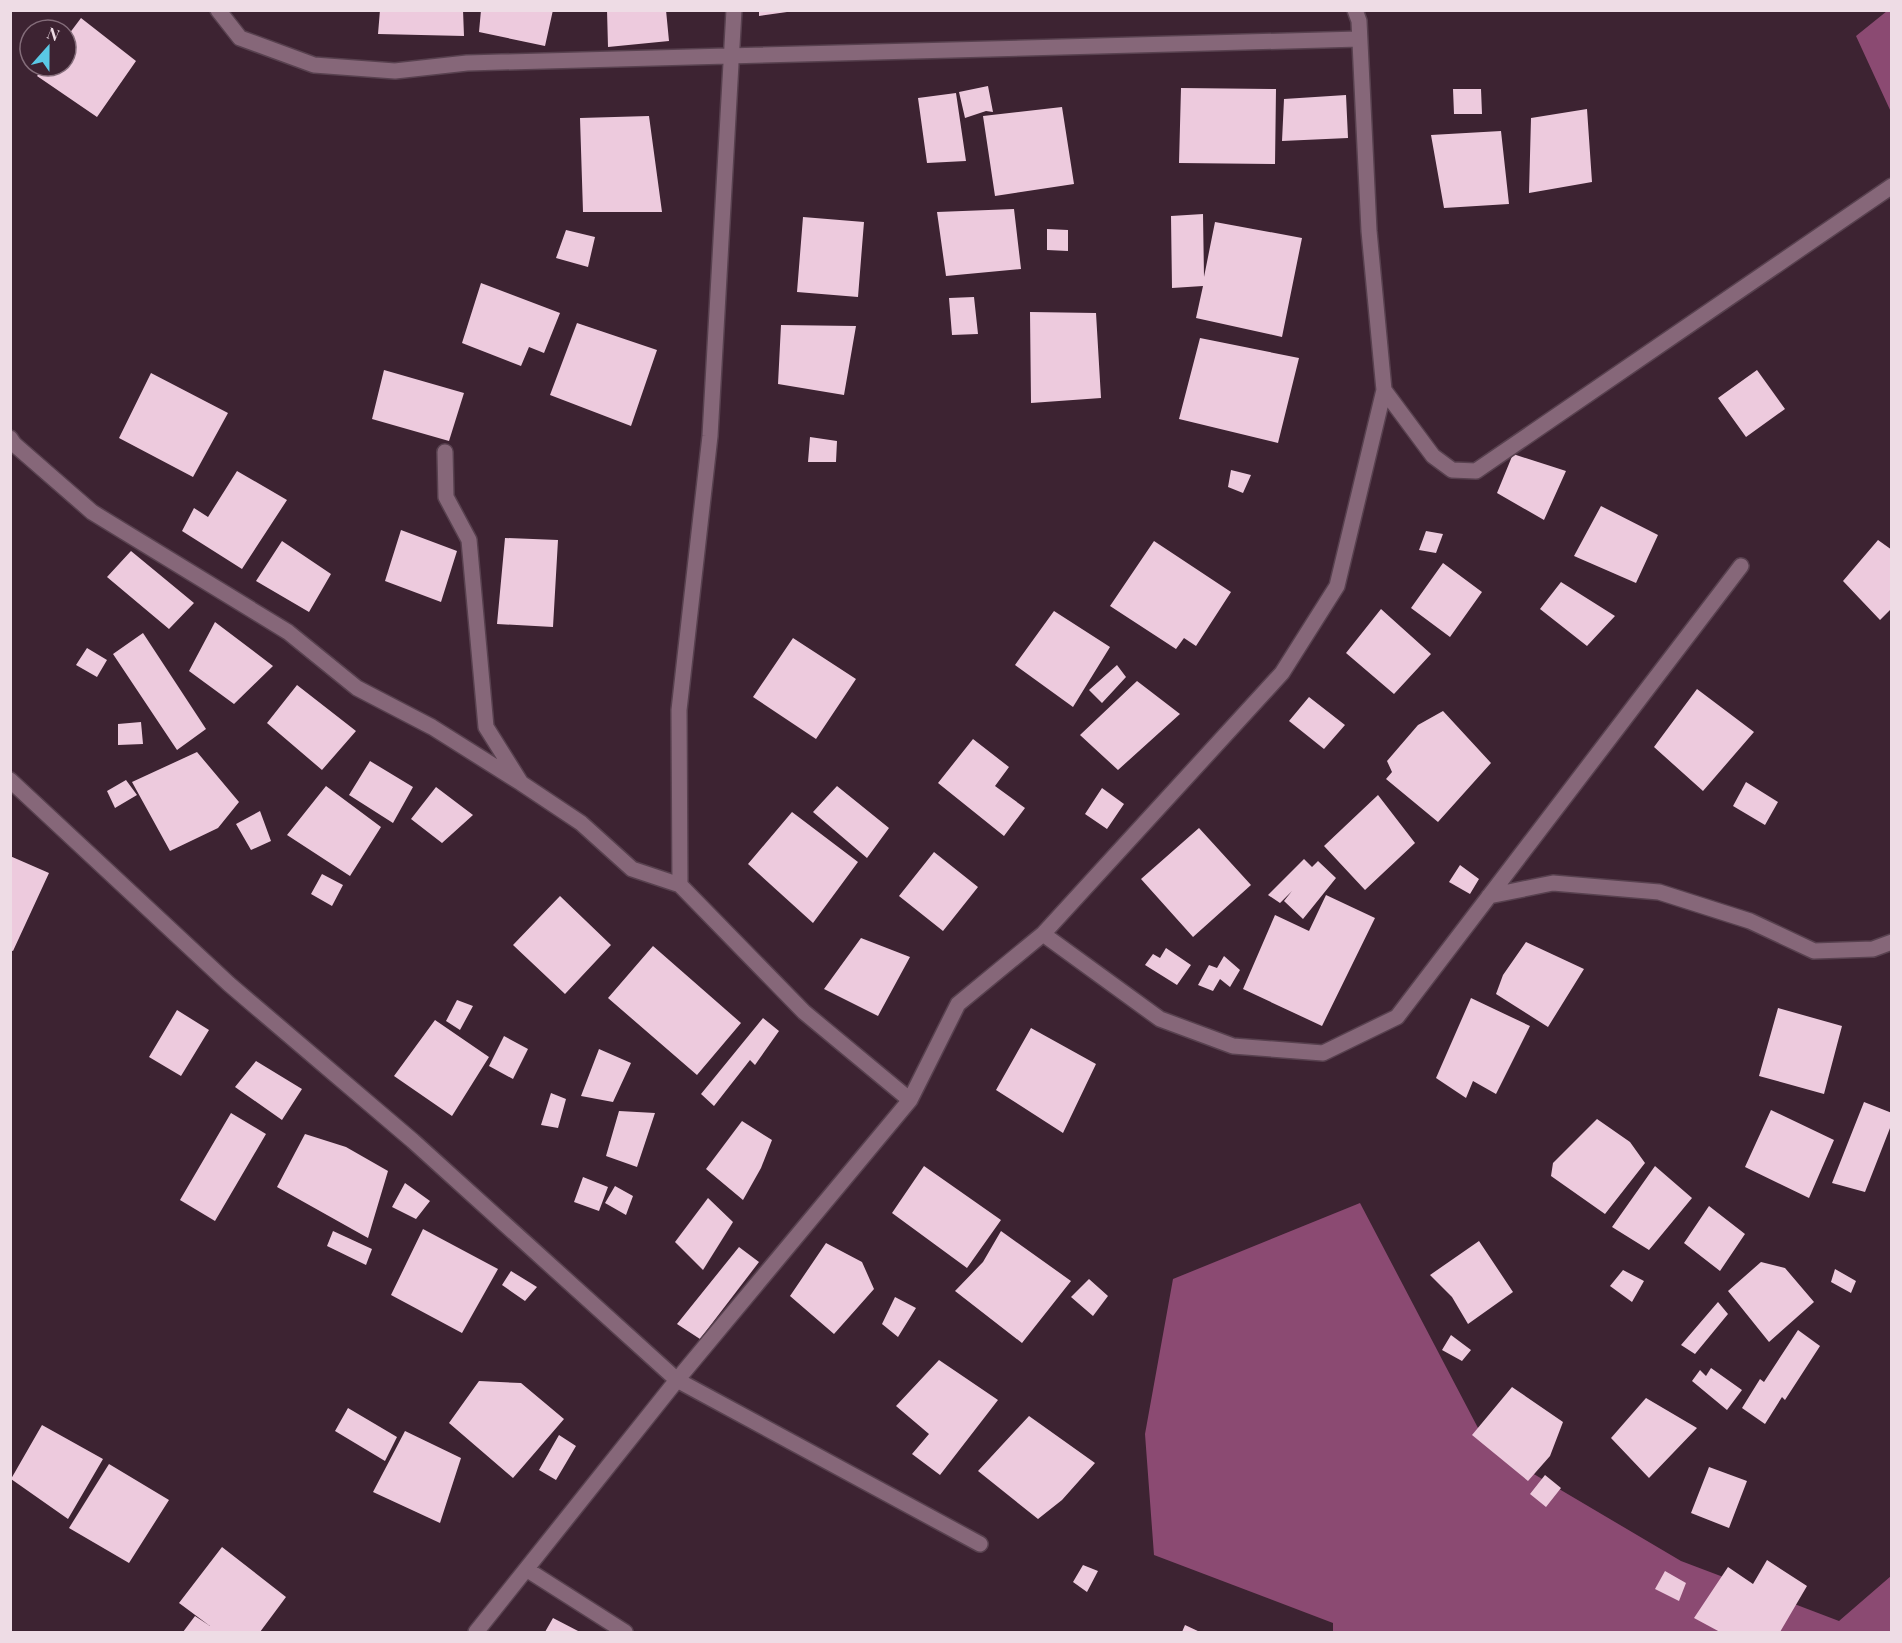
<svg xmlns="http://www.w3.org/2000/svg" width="1902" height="1643" font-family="'Playfair Display',serif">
  <rect width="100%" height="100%" fill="#3d2332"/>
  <path fill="#8b4a72" d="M1887,11H1892L1891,112L1856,36Z
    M1360,1203L1488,1447L1681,1561L1839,1621L1891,1576V1632H1333V1623L1154,1555L1145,1434L1173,1279Z"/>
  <path fill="#edcadd" d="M380,10H463L464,36L378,34Z
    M481,10H553L545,46L479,32Z
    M607,10H666L669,41L608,47Z
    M759,10H787V12L759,16Z
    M81,18L136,61L97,117L37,76L45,66H66V38Z
    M988,86L993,112L986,111L965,118L959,92Z
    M1181,88L1276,89L1275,164L1179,163Z
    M1453,89H1481L1482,114H1454Z
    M956,93L966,161L927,163L918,98Z
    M1346,95L1348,138L1282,141L1284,99Z
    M1062,107L1074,184L995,196L983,116Z
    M1587,109L1592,182L1529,193L1531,118Z
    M649,116L662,212H583L580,118Z
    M1501,131L1509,204L1444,208L1431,135Z
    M1014,209L1021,269L946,276L937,212Z
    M1203,214L1204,277L1215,222L1302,238L1282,337L1196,318L1203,286L1172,288L1171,216Z
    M803,217L864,222L858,297L797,292Z
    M1047,229L1068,230V251L1047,250Z
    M566,230L595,237L588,267L556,258Z
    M481,283L560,313L544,353L529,347L521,366L462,343Z
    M974,297L978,334L952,335L949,298Z
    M1030,312L1096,313L1101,398L1031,403Z
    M577,323L657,350L631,426L550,395Z
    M781,325L856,326L844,395L778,384Z
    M1200,338L1299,358L1278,443L1179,419Z
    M384,370L464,393L449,441L372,419Z
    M1757,370L1785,409L1746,437L1718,398Z
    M151,373L228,413L193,477L119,438Z
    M810,437L837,441L836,462H808Z
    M1513,454L1566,471L1544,520L1497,493Z
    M1231,470L1251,475L1243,493L1228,487Z
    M237,471L287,500L242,569L182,531L194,508L208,517Z
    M1601,506L1658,535L1636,583L1574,556Z
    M401,530L457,551L441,602L385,581Z
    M1426,531L1443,534L1436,553L1419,550Z
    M505,538L558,540L553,627L497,624Z
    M1878,540L1892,550V608L1880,620L1843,581Z
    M282,541L331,574L309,612L256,581Z
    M1154,541L1231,592L1196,646L1184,638L1176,649L1110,606Z
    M131,551L194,603L169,629L107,577Z
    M1443,563L1482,592L1450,637L1411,608Z
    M1561,582L1615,616L1587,646L1540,609Z
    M1381,609L1431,654L1394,694L1346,653Z
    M1054,611L1110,647L1073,707L1015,665Z
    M215,622L273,666L234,704L189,671Z
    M143,633L206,729L177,750L113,654Z
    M793,638L856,679L816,739L753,697Z
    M87,648L107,660L97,677L76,665Z
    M1117,665L1126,677L1102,703L1089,690Z
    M1137,681L1180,714L1118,770L1080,735Z
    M297,685L356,731L322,770L267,723Z
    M1697,689L1754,732L1703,791L1654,747Z
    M1309,697L1345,725L1324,749L1289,721Z
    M1443,711L1491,763L1438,822L1386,779L1392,772L1387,761L1418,725Z
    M141,722L143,744L118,745V724Z
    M973,739L1009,767L995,786L1025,808L1004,836L938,783Z
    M197,752L239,802L218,828L170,851L132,782Z
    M370,761L413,787L393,823L349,795Z
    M126,780L137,795L115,808L107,791Z
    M1746,782L1778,802L1765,825L1733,806Z
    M326,786L381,827L350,876L287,835Z
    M837,786L889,828L867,858L813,812Z
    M436,787L473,815L442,843L411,819Z
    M1102,788L1124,804L1107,829L1085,814Z
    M1378,795L1415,843L1365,890L1324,846Z
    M260,811L271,841L251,850L236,824Z
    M792,812L858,862L813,923L748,864Z
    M1199,828L1251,885L1193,937L1141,879Z
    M934,852L978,887L943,931L899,896Z
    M10,856L49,873L13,951L10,950Z
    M1304,859L1312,867L1318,861L1336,878L1303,919L1284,901L1292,891L1280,903L1268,895Z
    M1460,865L1479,879L1470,894L1449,882Z
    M322,874L343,885L332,906L311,894Z
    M1326,895L1375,918L1322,1026L1243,989L1275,915L1309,931Z
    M560,896L611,945L565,994L513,945Z
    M861,938L910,957L878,1016L824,989Z
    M1526,942L1584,969L1548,1027L1496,994L1503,975Z
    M653,946L741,1023L697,1075L608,998Z
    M1166,948L1191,965L1177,985L1145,965L1153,954L1160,958Z
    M1224,956L1240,970L1230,987L1220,979L1213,991L1198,985L1209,965L1217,968Z
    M1471,998L1530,1026L1496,1094L1473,1081L1466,1098L1436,1078Z
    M457,1000L473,1006L460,1030L446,1021Z
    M1778,1008L1842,1026L1824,1094L1759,1076Z
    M177,1010L209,1030L181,1076L149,1057Z
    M763,1018L779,1031L755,1065L750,1060L714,1106L701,1094Z
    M435,1020L489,1057L452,1116L394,1076Z
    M1031,1028L1096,1064L1063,1133L996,1090Z
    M504,1036L528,1049L513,1079L489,1066Z
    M599,1049L631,1063L613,1102L581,1096Z
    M256,1061L302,1089L282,1120L235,1087Z
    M551,1093L566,1099L558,1128L541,1125Z
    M1864,1102L1892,1113V1123L1865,1192L1832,1183Z
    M1771,1110L1834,1140L1809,1198L1745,1167Z
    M619,1111L655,1113L637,1167L606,1156Z
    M231,1113L266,1134L215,1221L180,1200Z
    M1597,1119L1630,1142L1645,1163L1605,1214L1551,1176L1553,1163Z
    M742,1121L772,1140L761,1168L743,1200L706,1169Z
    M305,1134L346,1147L388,1171L368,1238L277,1187Z
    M924,1166L1001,1220L967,1268L892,1213Z
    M1655,1166L1692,1198L1649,1250L1612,1227Z
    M583,1177L608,1187L599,1211L574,1202Z
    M405,1183L430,1201L416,1219L392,1207Z
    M615,1186L633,1196L626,1215L605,1203Z
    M708,1198L733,1222L703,1270L675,1242Z
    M1709,1206L1745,1234L1720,1271L1684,1243Z
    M423,1229L498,1269L462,1333L391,1295Z
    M333,1231L372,1249L366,1265L327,1246Z
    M1001,1231L1071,1281L1022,1343L955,1291L983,1262Z
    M1479,1241L1513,1292L1468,1324L1452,1297L1430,1275Z
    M826,1243L862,1262L874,1289L834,1334L790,1296Z
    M739,1247L759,1262L700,1339L677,1324Z
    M1761,1262L1785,1268L1814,1302L1769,1342L1728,1291Z
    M1835,1269L1856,1281L1851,1293L1831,1282Z
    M1623,1270L1644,1281L1632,1302L1610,1286Z
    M511,1271L537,1287L525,1301L502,1285Z
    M1089,1279L1108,1296L1093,1316L1071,1297Z
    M895,1297L916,1308L898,1337L882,1324Z
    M1718,1302L1728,1314L1695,1354L1681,1345Z
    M1798,1330L1820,1346L1785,1400L1782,1397L1765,1424L1742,1408L1760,1379L1764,1382Z
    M1451,1335L1471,1350L1462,1361L1442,1350Z
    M939,1360L998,1400L940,1475L912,1454L929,1434L896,1406Z
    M1711,1368L1742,1390L1727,1410L1692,1381L1700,1370L1706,1376Z
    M479,1381L521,1383L564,1419L513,1478L449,1423Z
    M1512,1387L1563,1422L1550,1456L1528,1481L1472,1435Z
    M1646,1398L1697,1428L1649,1478L1611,1438Z
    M348,1408L397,1437L385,1461L335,1431Z
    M1029,1416L1095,1463L1062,1500L1038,1519L978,1471Z
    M42,1425L103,1459L68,1519L11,1479Z
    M405,1431L461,1458L440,1523L373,1492Z
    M559,1435L576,1446L556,1480L539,1470Z
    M109,1464L169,1500L129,1563L69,1528Z
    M1709,1467L1747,1481L1729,1528L1691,1513Z
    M1545,1475L1561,1488L1546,1507L1530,1494Z
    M222,1547L286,1597L260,1632H183L195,1616L210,1626L179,1603Z
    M1767,1560L1807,1586L1780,1632H1720L1694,1618L1728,1567L1753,1584Z
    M1083,1565L1098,1571L1087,1592L1073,1582Z
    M1665,1571L1686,1583L1679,1601L1655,1589Z
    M553,1618L580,1632H545Z
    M1185,1625L1200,1632H1182Z"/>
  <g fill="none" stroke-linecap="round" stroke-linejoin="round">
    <defs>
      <path id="street" d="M218,10L240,38L314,65L395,71L467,63L1359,39
        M734,10L710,436L679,710L680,885L804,1012L910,1100
        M1384,390L1433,456L1452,470L1476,471L1892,186
        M10,438L14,444L92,512L288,632L357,688L432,727L521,783
        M445,452L446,497L469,540L486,727L521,783L581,823L632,869L680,885
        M10,780L229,984L413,1141L677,1380L980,1544
        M1489,896L1553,883L1659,892L1750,921L1814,951L1873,949L1892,942
        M1043,934L1160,1019L1233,1046L1323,1053L1397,1017L1741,566
        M526,1569L625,1632
        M476,1632L677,1380L910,1100L958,1004L1043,934L1282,673L1337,586L1384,390L1369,231L1359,21L1355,10"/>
    </defs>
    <use href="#street" stroke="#58414f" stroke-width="18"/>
    <use href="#street" stroke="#866779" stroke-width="15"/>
  </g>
  <rect width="1902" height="1643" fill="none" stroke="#eedce5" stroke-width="24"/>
  <g transform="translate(48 48) rotate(21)"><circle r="28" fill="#3d2332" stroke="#846d7a" stroke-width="1.5"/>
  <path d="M0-4.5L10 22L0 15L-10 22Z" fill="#5ac8e5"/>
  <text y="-9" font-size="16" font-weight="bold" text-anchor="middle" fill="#eedce5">N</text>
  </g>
</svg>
